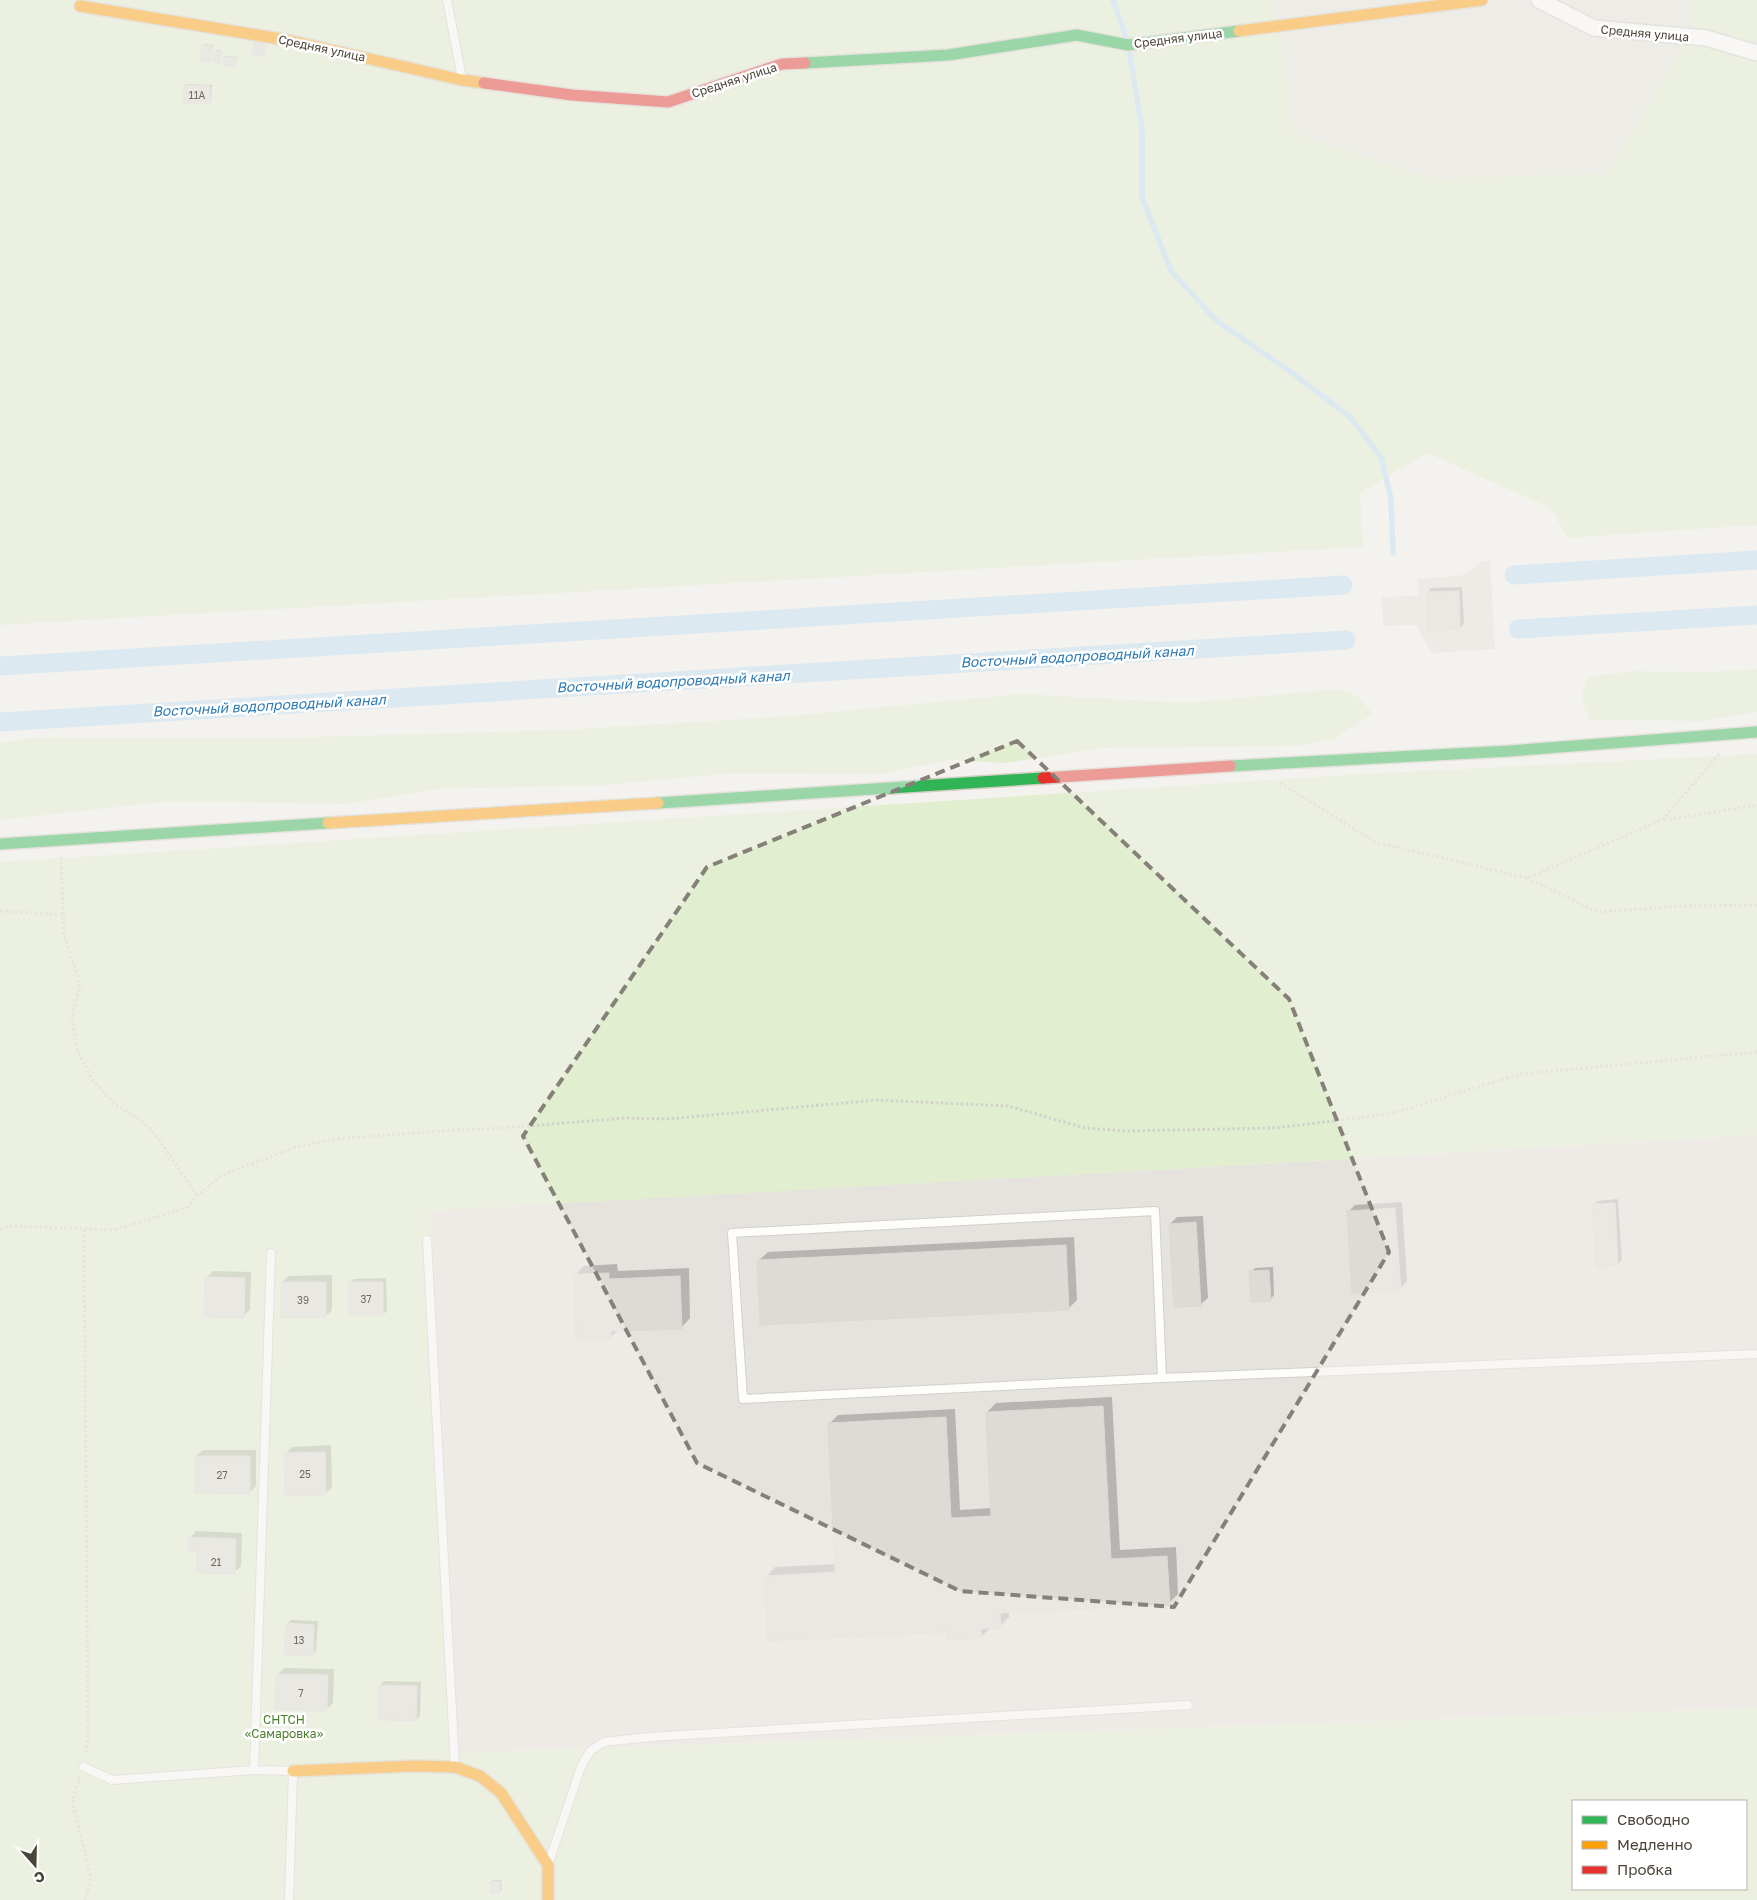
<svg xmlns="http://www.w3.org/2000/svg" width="1757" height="1900" font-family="'Golos Text',sans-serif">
  <rect width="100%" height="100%" fill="#f4f2ee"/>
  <path fill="#e7e4dc" d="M1274,0H1689L1693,30L1607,174L1431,178L1294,133Z"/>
  <path fill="#e6e2de" d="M1482,561H1490L1495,649L1432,653L1416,625L1383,626L1382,597L1418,596V579L1465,575Z
    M1757,1135V1708L453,1753L429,1210L1175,1169Z"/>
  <path fill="#e1eecf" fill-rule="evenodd" d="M0,0H1274L1294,133L1431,178L1607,174L1693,30L1689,0H1757V525L1567,538L1551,508L1427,453L1360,493L1363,547L0,625Z
    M1757,669V712L1702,721L1589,720L1581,698L1588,677L1633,671L1703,672Z
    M1338,689L1359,697L1373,714L1334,739L1297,746L1104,748L1005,763L951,760L880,774L733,773L607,785L438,789L345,804L172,801L0,820V743L39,737L275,738L561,730L778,717L1021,694L1187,703Z
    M1757,754V1135L1175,1169L429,1211L453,1753L1757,1708V1900H0V862L1361,774ZM1573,1801H1746V1889H1573Z"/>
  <path fill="#0003" d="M205,44L213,45L209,60L203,45Z
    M217,50L222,51L219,61L215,52Z
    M227,56L237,57L234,66L225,57Z
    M187,84L212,85L211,101L209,103L185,86Z
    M1462,587L1464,624L1460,628L1427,593L1431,588Z
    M1618,1199L1622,1260L1618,1264L1593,1205L1598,1201Z
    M1402,1202L1407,1282L1400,1288L1348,1212L1355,1205Z
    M1203,1216L1208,1298L1201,1304L1175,1306L1170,1224L1177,1217Z
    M1074,1237L1077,1300L1068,1309L758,1261L768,1252Z
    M617,1264L618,1271L689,1268L690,1318L681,1328L618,1330L611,1337L575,1275L584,1266Z
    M1273,1267L1274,1295L1270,1300L1251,1272L1255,1268Z
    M213,1271L251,1272L250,1310L243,1316L207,1278Z
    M332,1275V1310L326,1316L282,1282L289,1276Z
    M386,1278L387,1310L383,1315L350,1283L354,1279Z
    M1112,1397L1120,1550L1176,1547L1178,1594L1169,1603L1009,1612V1617L1000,1626L990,1628L981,1637L948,1631L766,1577L775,1567L836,1564L829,1424L838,1415L955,1409L960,1510L992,1508L987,1412L996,1403Z
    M331,1445L332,1487L325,1494L285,1454L292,1447Z
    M203,1450H256V1486L249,1493L196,1456Z
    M196,1531L242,1533L241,1566L234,1573L198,1550L190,1538Z
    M291,1620L318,1621L316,1651L312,1655L287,1624Z
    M284,1668L334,1669L333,1703L326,1710L277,1675Z
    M384,1681L421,1682L420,1716L416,1720L380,1685Z
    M493,1880H501L502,1890L500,1891L492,1882Z"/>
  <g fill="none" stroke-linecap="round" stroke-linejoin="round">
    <path stroke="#c0ddf1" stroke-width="5.5" d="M1113,0L1127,40
      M1129,49L1142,129V197L1171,271L1217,321L1288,370L1350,417L1381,457L1391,499L1393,553"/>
    <path stroke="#c0ddf1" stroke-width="19" d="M1514,575L1757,560
      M1518,629L1757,615
      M0,666L1343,585
      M0,722L1346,640"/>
  </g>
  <path fill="#dedbd6" stroke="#dcd9d4" d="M255,42L267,45L264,57L252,54Z
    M202,45L212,46L210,62L200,61Z
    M214,51L221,52L220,63L212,62Z
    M224,57L236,58L235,67L223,65Z
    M184,85L210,86V104L183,103Z
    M1459,591L1460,629L1427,631L1426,592Z
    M1615,1203L1618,1265L1596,1267L1592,1204Z
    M1395,1208L1401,1290L1352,1293L1347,1211Z
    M1196,1222L1201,1306L1174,1307L1169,1224Z
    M1066,1245L1069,1310L760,1325L757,1260Z
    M1269,1270L1271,1301L1251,1302L1249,1271Z
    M609,1273V1279L680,1276L682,1329L611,1331V1338L576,1340L574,1274Z
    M205,1277L245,1278L244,1318L204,1317Z
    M281,1282H326V1318H281Z
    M349,1282H383V1316H349Z
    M1103,1406L1111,1559L1167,1556L1170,1605L1000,1613L1001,1628L981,1629V1638L947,1640V1632L768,1641L764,1576L835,1572L828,1423L946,1417L951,1518L991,1516L986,1412Z
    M325,1452L326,1495L285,1496L284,1453Z
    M195,1456H250V1494L195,1493Z
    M188,1537L236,1539L235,1574L196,1573L197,1552L188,1551Z
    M286,1623L314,1625L313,1656L284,1655Z
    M276,1674L328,1675L327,1711L275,1710Z
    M379,1685L417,1686L416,1721L378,1720Z
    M500,1881V1893H491L490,1882Z"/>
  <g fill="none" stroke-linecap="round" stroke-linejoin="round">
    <defs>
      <path id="lane" d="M447,0L462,78
        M427,1240L455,1767
        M1162,1378L1155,1211L732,1233L743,1399L1162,1378L1757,1354
        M84,1767L112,1780L254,1770L293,1771L289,1900
        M254,1770L271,1253
        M549,1862L581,1767L590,1751L604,1742L650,1737L1188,1705"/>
      <path id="street" d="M1539,0L1594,28L1706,38L1757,53"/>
      <path id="fast" d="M805,63L948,55L1077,35L1128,45L1239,31
        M1230,766L1509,751L1757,732
        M658,803L1043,778
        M0,844L328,823"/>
      <path id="slow" d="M80,6L287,40L462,80L484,83
        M1239,31L1482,0
        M328,823L658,803
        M293,1771L414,1766L455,1767L480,1776L501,1793L548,1865V1900"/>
      <path id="jam" d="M484,83L572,95L668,102L782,64L805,63
        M1043,778L1230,766"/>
    </defs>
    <use href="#lane" stroke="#d2d0cb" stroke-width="10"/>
    <use href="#street" stroke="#d2d0cb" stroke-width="18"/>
    <use href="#fast" stroke="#d3cfc5" stroke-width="14"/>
    <use href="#slow" stroke="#d3cfc5" stroke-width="14"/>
    <use href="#jam" stroke="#d3cfc5" stroke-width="14"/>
    <path stroke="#d3d2cc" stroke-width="3" stroke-dasharray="2.5 2.5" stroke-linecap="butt" d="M1280,783L1375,842L1527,878L1662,820L1720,753
      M1664,820L1757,805
      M61,857L64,935L80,984L72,1017L78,1052L92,1079L113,1103L143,1122L159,1139L197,1196
      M1527,878L1598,912L1681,906L1757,905
      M0,911L63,915
      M0,1229L12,1226L114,1230L186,1208L197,1196L222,1175L294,1148L334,1139L455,1130L504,1128L625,1118L667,1119L877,1100L1008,1106L1085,1128L1126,1131L1275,1128L1390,1114L1520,1074L1757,1052
      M84,1230L88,1737L85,1756
      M80,1777L72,1800L91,1878L85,1900"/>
    <use href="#lane" stroke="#fdfdfc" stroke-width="8"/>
    <use href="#street" stroke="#fdfdfc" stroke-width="15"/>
    <use href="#fast" stroke="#30b455" stroke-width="11"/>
    <use href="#slow" stroke="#ff9f0a" stroke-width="11"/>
    <use href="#jam" stroke="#e5322d" stroke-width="11"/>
  </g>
  <path d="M0 0H1757V1900H0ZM1017,741L1289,999L1389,1252L1174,1607L960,1591L697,1463L523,1136L707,867Z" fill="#f4f2ee" fill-opacity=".55" fill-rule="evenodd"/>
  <path fill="none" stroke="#868178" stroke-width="4" stroke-dasharray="10 6" stroke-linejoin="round" d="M1017,741L1289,999L1389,1252L1174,1607L960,1591L697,1463L523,1136L707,867Z"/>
  <g text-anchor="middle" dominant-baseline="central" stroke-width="5" stroke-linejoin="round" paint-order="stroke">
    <g font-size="10" fill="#706a61">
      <text x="197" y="95">11А</text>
      <text x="366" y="1299">37</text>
      <text x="303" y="1300">39</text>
      <text x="305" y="1474">25</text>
      <text x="222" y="1475">27</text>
      <text x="216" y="1562">21</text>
      <text x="299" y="1640">13</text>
      <text x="301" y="1693">7</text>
    </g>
    <g font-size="12" fill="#4b4439" stroke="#fff">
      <text transform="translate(1645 33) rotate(5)">Средняя улица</text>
      <text transform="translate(1178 38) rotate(-7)">Средняя улица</text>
      <text transform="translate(322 48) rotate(12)">Средняя улица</text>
      <text transform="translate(734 80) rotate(-18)">Средняя улица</text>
    </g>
    <g font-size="12" fill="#4a7f2a" stroke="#fff">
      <text x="284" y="1719">СНТСН<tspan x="284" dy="14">«Самаровка»</tspan></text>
    </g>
    <g font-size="14" font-style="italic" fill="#2e7ab2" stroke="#fff">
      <text transform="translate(1077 656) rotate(-3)">Восточный водопроводный канал</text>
      <text transform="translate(673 681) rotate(-3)">Восточный водопроводный канал</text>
      <text transform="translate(269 705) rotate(-3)">Восточный водопроводный канал</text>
    </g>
  </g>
  <rect x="1572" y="1800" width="175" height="90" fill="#ffffff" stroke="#b7b4b0"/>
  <rect x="1582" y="1816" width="25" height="8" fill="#30b455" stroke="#b7b4b0"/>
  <text x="1617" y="1825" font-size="15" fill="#4b4439">Свободно</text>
  <rect x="1582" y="1841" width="25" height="8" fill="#ff9f0a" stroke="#b7b4b0"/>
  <text x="1617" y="1850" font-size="15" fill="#4b4439">Медленно</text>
  <rect x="1582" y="1866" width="25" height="8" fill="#e5322d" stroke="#b7b4b0"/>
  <text x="1617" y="1875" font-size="15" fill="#4b4439">Пробка</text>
  <g transform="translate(35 1865) rotate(160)" stroke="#ffffff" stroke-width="4" paint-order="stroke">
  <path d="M0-4L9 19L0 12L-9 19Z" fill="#4b4439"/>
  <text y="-8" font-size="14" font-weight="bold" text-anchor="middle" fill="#4b4439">С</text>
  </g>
</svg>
